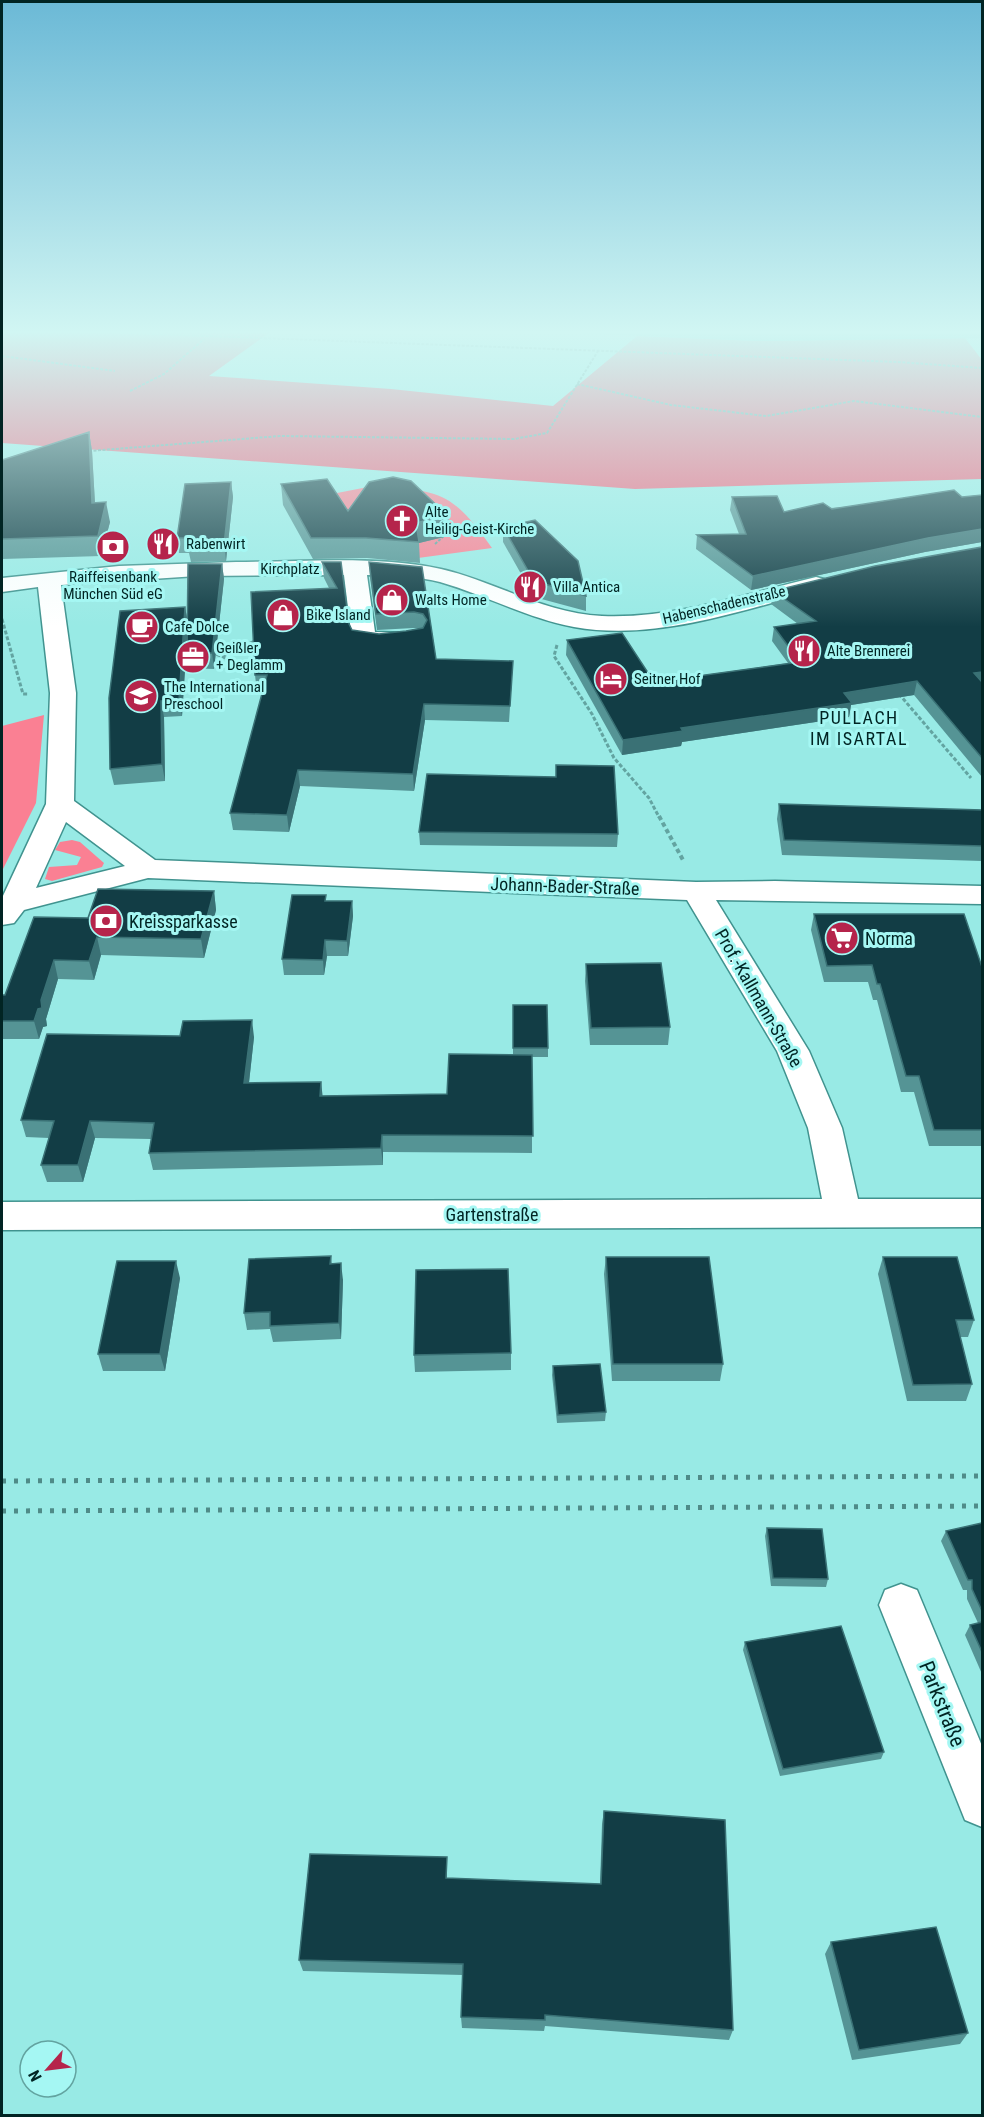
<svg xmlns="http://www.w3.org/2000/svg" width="984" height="2117" font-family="'Roboto Condensed',sans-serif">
  <rect width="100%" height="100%" fill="#98eae5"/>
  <path fill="#fa8093" d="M378,485C443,492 453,493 492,548L418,558H378L332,494Z
    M44,715L36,803L2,871V726Z
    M72,840L80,842L104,863L102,867L52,881L45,879L49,867L77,865L81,857L55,850L60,842Z"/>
  <path fill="#ec637d" d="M2,330H273L209,376L391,389L553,406L637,336L758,341L965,338L982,360V479L635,489L2,443Z"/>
  <path fill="#4fc0bb" d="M504,330H982V338L758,341Z"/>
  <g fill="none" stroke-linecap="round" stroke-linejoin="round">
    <defs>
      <path id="minor" d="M236,562C301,562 378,555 441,569C494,581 546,614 602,616C675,619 746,594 816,577L824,579L828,584L824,589C743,609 658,642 574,627C527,618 485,595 440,582C416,576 391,575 367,575L375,632L410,633L413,638L410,643C393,647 372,649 355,645L352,640L344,575L197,576L61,585L76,693L74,801L155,860L696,882L775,881L982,886V904L716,900L809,1051L842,1128L858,1199H982V1227L2,1230V1202L822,1199L808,1128L777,1051L687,900L148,878L24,910L14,923L2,925V898L46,804L50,693L38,587L2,592V578L119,566ZM66,822L125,866L36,888Z
        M901,1584L917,1590L982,1746V1827L965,1820L879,1605L885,1590Z"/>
    </defs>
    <use href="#minor" stroke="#40938f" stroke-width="3"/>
    <path stroke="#63a4a1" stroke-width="2" stroke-dasharray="3 1.5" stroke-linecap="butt" d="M48,330L898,362L982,368
      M2,356L115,371
      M577,384L671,405L766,416L854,401L982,417
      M130,391L164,374L204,339
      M89,451L280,436L514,439L547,433L598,351
      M435,544L446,534L448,520L445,517"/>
    <path stroke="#63a4a1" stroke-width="3" stroke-dasharray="4 2" stroke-linecap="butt" d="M2,619L23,694H28
      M214,644H220V641
      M557,645L554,656L592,714L614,758L649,798L659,817
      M211,652L243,665L255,664
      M223,656L257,640
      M899,694L971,778"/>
    <path stroke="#63a4a1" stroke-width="4" stroke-dasharray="4.5 3" stroke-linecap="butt" d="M659,816L683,860"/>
    <use href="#minor" fill="#fff" fill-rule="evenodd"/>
    <path stroke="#4f8b88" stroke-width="5" stroke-dasharray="4 8" stroke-linecap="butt" d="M2,1481L982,1476
      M2,1511L982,1506"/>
  </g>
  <path fill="#559495" d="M89,432L92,451L95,503L110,522L101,556L2,559V460Z
    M231,482L233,497L226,561L191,562L189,553H179L177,538Z
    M281,484L348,511L448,536L419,543L420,563L367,558L313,559L283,505Z
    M982,495V543V542L925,552L751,590L696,549L697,535L739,534L730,510L732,497L784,512Z
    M503,527L586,596V611L534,597L503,542Z
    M982,547V777L914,695L851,705L849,717L682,742L681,746L622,755L566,655L567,640L654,682L788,663L772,641L774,627L798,624L771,604L773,591Z
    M322,562H341L349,624L352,630L379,634L406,631L419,629L414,628L377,630L370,578L369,562L422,567L436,659L512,677L509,722L425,720L414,791L300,786L289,832L233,830L230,813L263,691L257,692L255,675L329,588L324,578Z
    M222,564L224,579L214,669L190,668L187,652Z
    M185,607L188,623L182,716L164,717L165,781L114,785L110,769Z
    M556,777L618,834L617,847L420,845L419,832Z
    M779,804L982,810V861L782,855L777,819Z
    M214,891L216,910L204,958L101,955L94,980L58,979L46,1019L47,1026L43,1027L39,1039H2V995H5L88,918Z
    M326,901H352L353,916L348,956H327L324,975H284L282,959Z
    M814,914L982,967V1146H929L914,1092H901L877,1000H873L868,982H824L811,930Z
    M586,964L670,1027L668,1045H590L585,981Z
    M513,1005L548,1048V1057H532V1153L383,1152V1165L153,1170L149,1153L151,1139L95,1138L83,1182H47L41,1165L49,1138L26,1137L21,1120L254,1037L249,1083L321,1082L322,1096L447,1094L513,1055Z
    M331,1256L332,1264L343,1280L341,1339L273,1342L270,1329L247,1330L244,1313Z
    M606,1257L723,1364L720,1381H612L604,1274Z
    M883,1257L974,1320L968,1337H960L972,1384L966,1401H907L878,1274Z
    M180,1278L165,1371H103L98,1354Z
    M511,1353V1370L415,1372L414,1355Z
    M553,1366L606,1412L605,1421L557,1423L552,1375Z
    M982,1523V1674L965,1635L970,1625L978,1623L967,1599V1590H963L941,1541L946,1531Z
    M767,1528L828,1579L826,1587L771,1586L765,1536Z
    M745,1642L884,1752L881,1759L780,1776L743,1650Z
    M604,1811L733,2030L729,2040L545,2026L544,2031L462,2028L461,2017L463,1975L303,1971L299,1960L447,1869V1878L600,1884L602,1824Z
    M831,1942L968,2033L960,2044L852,2060L825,1954Z"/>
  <path fill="#3a7175" d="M89,432L92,451L96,522L92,503Z
    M231,482L233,497L226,561L224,545Z
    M106,502L110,522L101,556L98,536Z
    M447,515L448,536L419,543L416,523Z
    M982,529V542L925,552L751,590L753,576L928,538Z
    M222,564L224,579L214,669L212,653Z
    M185,607L188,623L182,716L179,700Z
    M982,672V686L974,673Z
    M917,681L914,695L851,705L849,717L682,742L681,746L622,755L623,740L844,693Z
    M161,701L164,717L165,781L162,764Z
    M424,704L425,720L414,791L413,774Z
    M298,770L300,786L289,832L287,815Z
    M214,891L216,910L204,958L201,939Z
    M352,901L353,916L348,956L347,941Z
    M97,937L101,955L94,980L89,961Z
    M325,940L327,956L324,975L323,960Z
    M54,960L58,979L46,1019L47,1026L43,1027L39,1039L34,1021Z
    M252,1020L254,1037L247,1100L244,1083Z
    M321,1082L323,1099L320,1096Z
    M90,1121L95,1138L83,1182L78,1165Z
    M382,1135L383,1152V1165L381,1148Z
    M176,1261L180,1278L165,1371L160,1354Z
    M341,1263L343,1280L341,1339L339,1323Z"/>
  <path fill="#123d45" stroke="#3a7175" stroke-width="1.5" d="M89,432L92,503L106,502L98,536L2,539V460Z
    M393,477L411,481L447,515L416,523L419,542L366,538H311L281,484L327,479L348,511L369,482Z
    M231,482L224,545L188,546V538H177L185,484Z
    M954,490L962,497L982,495V529L928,538L753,576L697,535L746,534L732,497L777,496L784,512L823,503L832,509Z
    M535,520L578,561L586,596L534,581L503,527Z
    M982,547V672L974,673L982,682V758L917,681L844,693L852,703L681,728L683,731L623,740L567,640L622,633L654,682L800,662L774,627L816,621L773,591L875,566Z
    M322,562H341L349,624L352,630L379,634L406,631L423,628L427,620L423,614L414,612L376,614L369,562L422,567L436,659L513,661L510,706L424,704L413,774L298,770L287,815L230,813L267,675H255L251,592L337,588Z
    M188,564H222L212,653L187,652Z
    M185,607L179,700L161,701L162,764L110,769L109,698L120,611Z
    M556,765L614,766L618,834L419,832L427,774L556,777Z
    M779,804L982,810V846L784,840Z
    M98,889L214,891L201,939L97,937L89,961L54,960L41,1000L42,1008L38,1009L34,1021H2V995H5L34,917L88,918Z
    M292,895H326L325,901H352L347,941L325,940L323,960L282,959Z
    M814,914H964L982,967V1130H934L919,1076H906L880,984H877L872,965L827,966Z
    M661,963L670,1027L591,1028L586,964Z
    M513,1005H547L548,1048H513Z
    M252,1020L244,1083L321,1082L320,1096L447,1094L449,1054L532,1055L533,1136L382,1135L381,1148L149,1153L154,1123L90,1121L78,1165H41L54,1121L21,1120L47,1034L180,1036L183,1021Z
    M331,1256L330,1264L341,1263L339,1323L270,1326V1312L244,1313L249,1259Z
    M606,1257H709L723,1364H613Z
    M883,1257H957L974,1320H956L972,1384L913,1385Z
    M117,1261H176L160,1354H98Z
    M508,1269L511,1353L414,1355L416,1270Z
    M600,1364L606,1412L558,1415L553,1366Z
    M982,1523V1611L972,1589V1580H968L946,1531Z
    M767,1528L822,1529L828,1579L773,1578Z
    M982,1622V1652L970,1625Z
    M841,1626L884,1752L783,1769L745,1642Z
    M604,1811L725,1820L733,2030L545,2015V2020L461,2017L463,1964L299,1960L310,1854L447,1857L446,1878L601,1884Z
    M936,1927L968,2033L859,2050L831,1942Z"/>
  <linearGradient id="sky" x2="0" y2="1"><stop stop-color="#6bb9d6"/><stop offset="0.53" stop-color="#d1f6f3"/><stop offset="1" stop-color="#d1f6f3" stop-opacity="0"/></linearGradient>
  <rect width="984" height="627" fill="url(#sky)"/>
  <defs>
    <symbol id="church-disc" viewBox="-11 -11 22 22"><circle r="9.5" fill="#b5244b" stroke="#a5f7f3"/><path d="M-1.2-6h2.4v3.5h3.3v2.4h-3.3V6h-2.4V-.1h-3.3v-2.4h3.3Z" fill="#fff"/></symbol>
    <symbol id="restaurant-disc" viewBox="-11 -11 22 22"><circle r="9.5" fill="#b5244b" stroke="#a5f7f3"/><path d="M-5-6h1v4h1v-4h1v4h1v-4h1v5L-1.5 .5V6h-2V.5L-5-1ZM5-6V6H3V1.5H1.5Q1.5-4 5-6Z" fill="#fff"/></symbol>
    <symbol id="bank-disc" viewBox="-11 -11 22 22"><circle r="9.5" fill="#b5244b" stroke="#a5f7f3"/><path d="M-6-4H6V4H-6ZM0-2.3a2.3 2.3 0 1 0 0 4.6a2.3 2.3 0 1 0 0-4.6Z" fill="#fff"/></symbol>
    <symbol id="shop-disc" viewBox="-11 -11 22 22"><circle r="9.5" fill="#b5244b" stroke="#a5f7f3"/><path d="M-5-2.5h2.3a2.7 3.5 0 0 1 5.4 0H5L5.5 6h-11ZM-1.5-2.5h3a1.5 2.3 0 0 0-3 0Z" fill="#fff"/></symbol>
    <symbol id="cafe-disc" viewBox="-11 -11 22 22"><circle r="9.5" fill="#b5244b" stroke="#a5f7f3"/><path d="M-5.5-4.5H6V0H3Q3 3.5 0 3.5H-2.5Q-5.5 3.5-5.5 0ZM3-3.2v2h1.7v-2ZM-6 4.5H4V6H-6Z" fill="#fff"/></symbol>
    <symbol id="office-disc" viewBox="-11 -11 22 22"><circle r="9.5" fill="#b5244b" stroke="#a5f7f3"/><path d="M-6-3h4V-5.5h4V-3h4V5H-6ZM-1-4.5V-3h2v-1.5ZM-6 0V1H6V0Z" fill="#fff"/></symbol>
    <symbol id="hotel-disc" viewBox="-11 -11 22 22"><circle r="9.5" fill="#b5244b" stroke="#a5f7f3"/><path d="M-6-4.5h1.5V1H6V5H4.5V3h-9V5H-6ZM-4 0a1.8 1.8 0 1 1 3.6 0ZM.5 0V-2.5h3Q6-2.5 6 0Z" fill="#fff"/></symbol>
    <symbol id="school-disc" viewBox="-11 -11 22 22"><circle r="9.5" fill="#b5244b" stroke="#a5f7f3"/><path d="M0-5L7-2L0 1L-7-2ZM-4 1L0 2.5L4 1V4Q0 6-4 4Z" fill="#fff"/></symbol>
    <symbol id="supermarket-disc" viewBox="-11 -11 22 22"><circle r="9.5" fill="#b5244b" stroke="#a5f7f3"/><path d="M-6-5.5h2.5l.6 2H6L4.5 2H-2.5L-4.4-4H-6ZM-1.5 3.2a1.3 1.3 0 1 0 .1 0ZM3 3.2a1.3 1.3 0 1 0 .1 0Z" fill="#fff"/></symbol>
  </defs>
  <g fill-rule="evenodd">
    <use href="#church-disc" x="383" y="502" width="38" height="38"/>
    <use href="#restaurant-disc" x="144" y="525" width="38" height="38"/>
    <use href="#bank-disc" x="94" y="528" width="38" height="38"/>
    <use href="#restaurant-disc" x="511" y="568" width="38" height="38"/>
    <use href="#shop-disc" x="373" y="581" width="38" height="38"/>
    <use href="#shop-disc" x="264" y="596" width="38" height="38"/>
    <use href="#cafe-disc" x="123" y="608" width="38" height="38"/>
    <use href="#restaurant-disc" x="785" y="632" width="38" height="38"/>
    <use href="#office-disc" x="174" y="638" width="38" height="38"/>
    <use href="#hotel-disc" x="592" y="660" width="38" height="38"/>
    <use href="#school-disc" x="122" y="677" width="38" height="38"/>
    <use href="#bank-disc" x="87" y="902" width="38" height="38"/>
    <use href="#supermarket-disc" x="823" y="919" width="38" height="38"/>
  </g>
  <g text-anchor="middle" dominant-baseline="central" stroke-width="6" stroke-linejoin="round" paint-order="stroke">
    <g font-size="15" fill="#012423" stroke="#a5f7f3" text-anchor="start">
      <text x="425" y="512">Alte<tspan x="425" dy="17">Heilig-Geist-Kirche</tspan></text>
      <text x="186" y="544">Rabenwirt</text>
      <text x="113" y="577" text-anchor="middle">Raiffeisenbank<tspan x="113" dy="17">München Süd eG</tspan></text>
      <text x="553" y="587">Villa Antica</text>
      <text x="415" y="600">Walts Home</text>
      <text x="306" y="615">Bike Island</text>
      <text x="165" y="627">Cafe Dolce</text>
      <text x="216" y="648">Geißler<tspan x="216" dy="17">+ Deglamm</tspan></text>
      <text x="827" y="651">Alte Brennerei</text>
      <text x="634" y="679">Seitner Hof</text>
      <text x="164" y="687">The International<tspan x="164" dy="17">Preschool</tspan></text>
    </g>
    <g font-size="15" fill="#012423" stroke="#a5f7f3">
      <text x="290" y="569">Kirchplatz</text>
      <text transform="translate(724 605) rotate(-13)">Habenschadenstraße</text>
    </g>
    <g font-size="18" letter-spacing="1.5" fill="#012423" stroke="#a5f7f3">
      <text x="859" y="717">PULLACH<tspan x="859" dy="21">IM ISARTAL</tspan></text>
    </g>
    <g font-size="18" fill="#012423" stroke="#a5f7f3">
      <text transform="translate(565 886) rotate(2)">Johann-Bader-Straße</text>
      <text transform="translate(759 998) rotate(60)">Prof.-Kallmann-Straße</text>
      <text x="492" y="1214">Gartenstraße</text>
    </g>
    <g font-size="18" fill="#012423" stroke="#a5f7f3" text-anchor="start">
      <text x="129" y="921">Kreissparkasse</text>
      <text x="865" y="938">Norma</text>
    </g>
    <g font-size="21" fill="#012423" stroke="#a5f7f3">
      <text transform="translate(942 1704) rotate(68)">Parkstraße</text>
    </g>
  </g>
  <rect width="984" height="2117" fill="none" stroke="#012423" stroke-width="6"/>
  <g transform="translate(48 2069) rotate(242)"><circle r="28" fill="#a5f7f3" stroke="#63a3a0" stroke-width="1.5"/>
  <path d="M0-4.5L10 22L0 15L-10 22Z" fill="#b5244b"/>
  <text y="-9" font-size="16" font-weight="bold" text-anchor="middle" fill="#012423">N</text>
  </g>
</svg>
